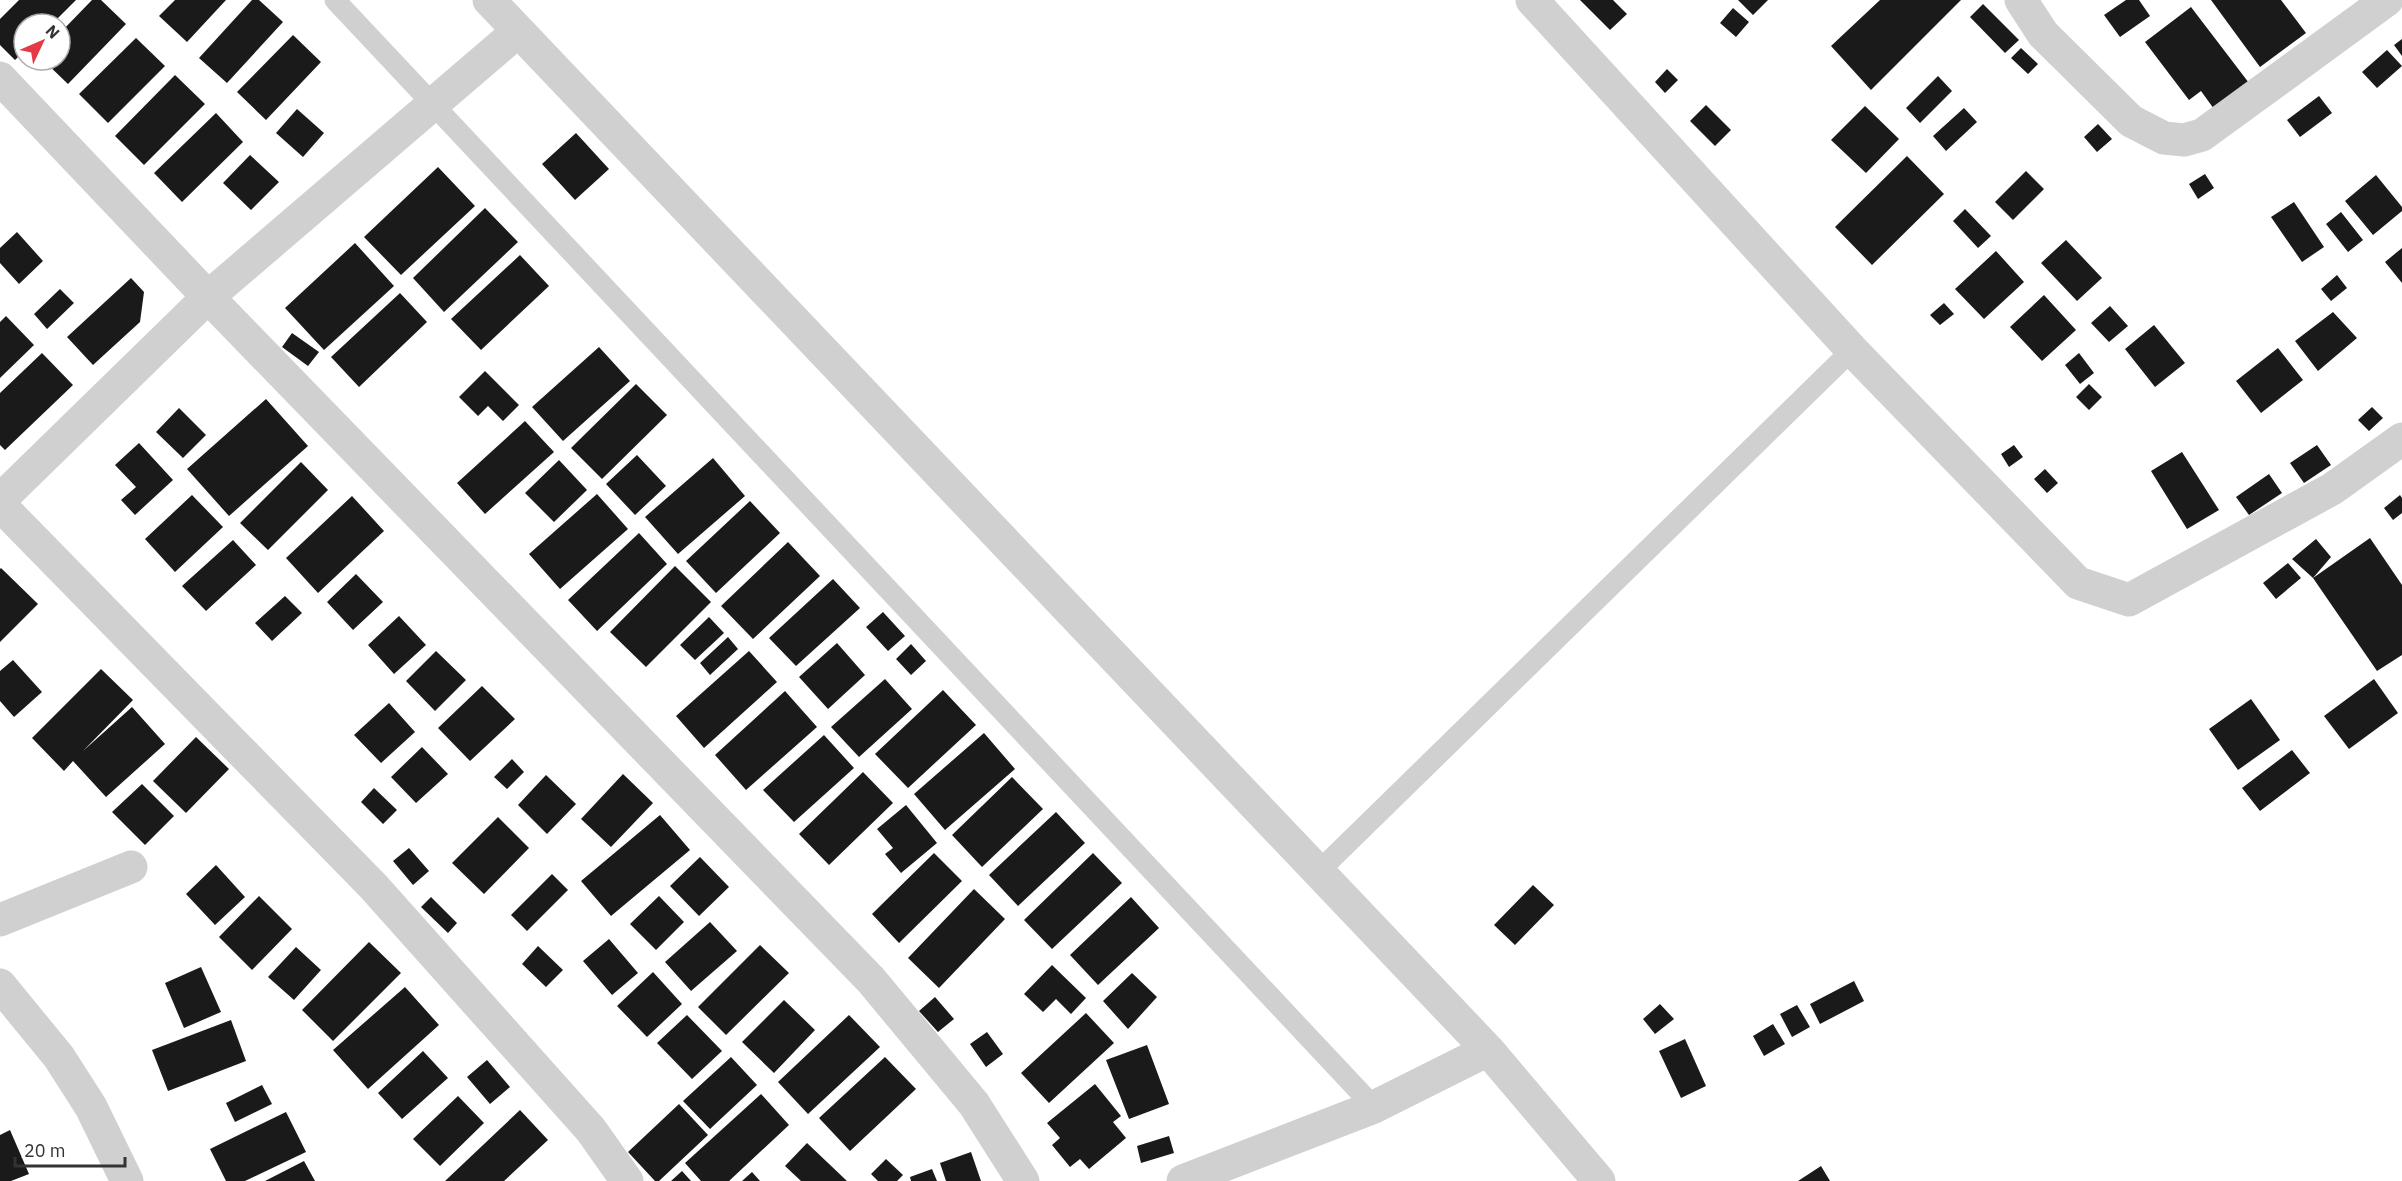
<svg xmlns="http://www.w3.org/2000/svg" width="2402" height="1181" font-family="'IBM Plex Sans',sans-serif">
  <rect width="100%" height="100%" fill="#fff"/>
  <path fill="#1a1a1a" d="M19,0H76L52,24H24V51L15,60L0,45V19Z
    M92,0H101L126,24L68,84L43,60H60V33Z
    M175,0H226L187,42L159,16Z
    M252,0H259L283,22L227,83L199,58Z
    M1580,0H1613L1627,14L1610,30Z
    M1738,0H1768L1753,15Z
    M1880,0H1961L1871,90L1831,46Z
    M2126,0H2139L2150,16L2120,37L2104,15Z
    M2211,0H2281L2306,33L2260,67Z
    M1983,4L2019,40L2005,53L1970,17Z
    M2191,7L2249,83L2214,109L2201,91L2189,100L2145,42Z
    M1733,8L1749,22L1736,37L1720,23Z
    M293,35L321,62L266,120L237,92Z
    M136,38L165,66L108,123L79,94Z
    M2402,39V56L2394,45Z
    M2021,48L2038,64L2028,74L2011,58Z
    M2387,50L2402,66L2377,88L2362,72Z
    M1667,69L1678,80L1665,93L1655,82Z
    M175,75L205,104L144,165L115,136Z
    M1938,76L1952,91L1920,123L1906,108Z
    M2319,96L2332,113L2300,137L2287,120Z
    M1706,105L1731,130L1715,146L1690,121Z
    M1865,106L1899,139L1866,173L1831,140Z
    M1964,108L1977,122L1946,151L1933,136Z
    M297,109L324,133L303,157L276,133Z
    M216,113L243,142L182,202L154,173Z
    M2098,124L2112,139L2097,152L2084,137Z
    M576,133L609,169L575,200L542,164Z
    M250,155L279,182L251,210L223,183Z
    M1907,156L1944,194L1872,265L1835,227Z
    M438,167L475,206L401,275L364,237Z
    M2026,171L2044,189L2013,220L1995,202Z
    M2205,174L2214,188L2198,199L2189,184Z
    M2376,175L2402,207V211L2373,235L2345,201Z
    M2294,202L2324,247L2302,262L2271,217Z
    M485,208L518,242L444,312L413,278Z
    M1965,209L1991,236L1978,248L1953,221Z
    M2341,212L2363,240L2348,252L2326,224Z
    M17,232L43,261L19,284L0,263V248Z
    M2066,240L2102,278L2077,301L2041,263Z
    M355,243L394,286L324,350L285,308Z
    M2402,248V283L2385,262Z
    M1996,251L2024,282L1984,319L1955,289Z
    M520,255L549,286L481,350L451,319Z
    M2337,275L2347,288L2331,301L2321,289Z
    M131,278L144,292L140,322L93,365L67,337Z
    M60,289L74,303L47,329L34,314Z
    M400,293L427,322L359,387L331,357Z
    M2044,295L2076,330L2042,361L2010,327Z
    M1944,303L1954,314L1940,325L1930,315Z
    M2110,306L2128,326L2109,342L2091,323Z
    M2333,312L2357,338L2318,371L2295,341Z
    M6,316L34,345L0,378V322Z
    M2154,325L2185,363L2155,387L2125,349Z
    M292,333L319,352L308,366L282,347Z
    M599,347L630,381L563,441L532,407Z
    M2278,348L2303,380L2261,413L2236,381Z
    M42,353L73,385L5,450L0,445V393Z
    M2079,353L2094,373L2080,384L2065,365Z
    M485,371L519,405L503,421L488,406L478,416L459,397Z
    M636,384L667,415L602,479L571,448Z
    M2089,384L2102,397L2089,410L2076,397Z
    M266,399L308,446L229,516L187,469Z
    M2372,407L2383,418L2369,431L2358,420Z
    M179,408L206,435L183,458L156,432Z
    M525,421L554,452L485,514L457,483Z
    M139,443L173,480L135,515L121,500L136,487L115,465Z
    M2014,445L2023,457L2009,467L2001,454Z
    M2317,445L2331,465L2304,483L2290,463Z
    M2182,452L2219,510L2187,529L2151,471Z
    M637,455L666,486L635,515L606,484Z
    M713,458L745,496L678,554L645,517Z
    M559,460L587,490L554,522L525,493Z
    M301,462L328,490L268,550L240,523Z
    M2045,469L2058,483L2047,493L2034,479Z
    M2269,474L2282,493L2249,515L2236,497Z
    M597,494L628,529L560,589L529,554Z
    M192,495L223,527L175,572L145,539Z
    M2400,495L2402,498V513L2393,520L2384,508Z
    M352,496L384,531L318,593L286,558Z
    M750,501L780,533L716,593L686,561Z
    M639,533L667,564L597,631L568,600Z
    M2370,538L2402,585V655L2377,671L2313,578L2292,559L2316,539L2331,557L2313,578Z
    M233,540L256,565L206,611L182,586Z
    M788,542L820,576L753,639L721,606Z
    M2288,563L2301,578L2276,599L2263,583Z
    M675,566L711,602L646,667L610,632Z
    M1,568L38,604L0,642V569Z
    M356,574L383,602L353,630L327,602Z
    M833,579L860,608L796,666L769,638Z
    M285,596L302,613L272,641L255,623Z
    M883,612L905,636L888,651L866,627Z
    M399,616L426,645L394,674L368,645Z
    M709,617L724,633L695,660L680,645Z
    M728,637L738,649L710,675L700,663Z
    M837,643L865,675L828,709L799,677Z
    M911,644L926,661L911,675L896,659Z
    M436,651L466,680L435,711L406,681Z
    M749,651L777,682L704,748L676,716Z
    M13,660L42,692L14,717L0,701V671Z
    M101,669L133,700L83,751L132,707L165,744L106,797L73,761L64,771L32,738Z
    M885,679L912,709L859,757L831,727Z
    M2374,679L2398,713L2349,749L2324,716Z
    M482,686L515,719L470,761L438,728Z
    M943,690L976,725L908,788L875,754Z
    M785,691L817,727L746,790L715,755Z
    M2251,699L2280,740L2238,770L2209,729Z
    M389,703L415,732L381,763L354,735Z
    M984,733L1015,769L945,830L914,794Z
    M824,735L854,768L794,822L763,790Z
    M196,737L229,769L186,813L153,781Z
    M422,747L448,774L416,803L391,777Z
    M2292,750L2310,773L2260,811L2242,788Z
    M512,759L524,772L507,789L494,777Z
    M863,772L893,803L829,865L799,834Z
    M623,774L653,803L611,847L581,819Z
    M546,775L576,804L547,834L518,805Z
    M1012,777L1043,809L982,867L952,835Z
    M142,784L174,816L145,845L112,812Z
    M374,788L397,810L383,824L361,802Z
    M906,805L937,843L901,873L885,854L893,848L877,829Z
    M1056,812L1085,843L1018,906L989,875Z
    M660,815L690,850L611,916L581,881Z
    M498,817L529,848L484,894L452,863Z
    M409,848L429,871L413,885L393,861Z
    M934,853L962,881L899,943L872,914Z
    M1093,853L1122,883L1052,949L1024,920Z
    M700,857L729,887L699,916L670,886Z
    M216,865L245,897L215,925L186,894Z
    M552,874L568,890L527,931L511,915Z
    M1533,885L1554,905L1515,945L1494,925Z
    M974,889L1005,919L939,988L908,958Z
    M259,896L292,929L252,970L219,937Z
    M659,896L684,922L656,950L630,924Z
    M431,897L457,923L448,933L421,907Z
    M1131,897L1159,928L1098,985L1070,955Z
    M710,922L737,951L691,991L665,962Z
    M609,939L638,973L612,995L583,961Z
    M369,942L401,973L333,1041L302,1010Z
    M760,945L789,973L726,1035L698,1007Z
    M538,946L563,970L546,987L522,964Z
    M296,947L321,970L294,1000L268,977Z
    M1052,965L1086,998L1071,1014L1056,999L1043,1012L1024,994Z
    M201,967L221,1012L184,1028L165,983Z
    M653,972L682,1004L647,1037L617,1006Z
    M1132,973L1157,997L1128,1029L1103,1001Z
    M1854,981L1864,1001L1820,1024L1810,1004Z
    M405,987L439,1025L368,1089L333,1050Z
    M935,997L954,1019L938,1032L919,1011Z
    M784,1000L815,1030L774,1073L742,1042Z
    M1660,1004L1674,1019L1655,1034L1643,1019Z
    M1797,1005L1810,1027L1792,1037L1780,1014Z
    M1086,1013L1114,1043L1049,1103L1021,1073Z
    M687,1015L722,1051L692,1079L657,1043Z
    M849,1015L880,1047L808,1114L778,1082Z
    M231,1020L246,1061L168,1091L152,1050Z
    M1773,1024L1785,1044L1764,1056L1753,1036Z
    M987,1032L1003,1054L986,1067L970,1044Z
    M1685,1039L1706,1086L1681,1098L1659,1051Z
    M1147,1045L1169,1104L1129,1119L1106,1060Z
    M423,1051L448,1078L402,1119L378,1093Z
    M731,1057L757,1085L710,1129L683,1101Z
    M885,1057L916,1089L850,1151L819,1118Z
    M487,1060L510,1087L490,1104L467,1077Z
    M1095,1084L1121,1116L1113,1122L1126,1138L1089,1169L1080,1159L1070,1167L1052,1145L1060,1138L1047,1123Z
    M262,1085L272,1104L235,1122L226,1103Z
    M761,1094L789,1125L729,1181H701L685,1163Z
    M458,1096L484,1123L440,1166L413,1139Z
    M679,1104L708,1135L659,1181H655L628,1152Z
    M520,1110L548,1140L504,1181H445Z
    M286,1112L306,1152L245,1181H226L210,1149Z
    M10,1130L29,1174L11,1181H0V1135Z
    M1169,1136L1174,1153L1141,1163L1137,1146Z
    M807,1143L847,1181H801L785,1166Z
    M971,1152L981,1181H946L940,1163Z
    M886,1159L903,1175L897,1181H878L871,1174Z
    M304,1161L315,1181H265Z
    M1821,1166L1830,1181H1798Z
    M932,1169L937,1181H911L910,1177Z
    M682,1171L691,1181H671Z
    M752,1172L760,1181H742Z"/>
  <g fill="none" stroke-linecap="round" stroke-linejoin="round">
    <path stroke="#d0d0d0" stroke-width="21" d="M335,0L1374,1107
      M1318,872L1852,350"/>
    <path stroke="#d0d0d0" stroke-width="33" d="M489,0L1488,1050L1599,1181
      M1532,0L1852,350L2078,583L2129,600L2332,489L2402,439
      M2021,0L2043,34L2131,121L2164,138L2184,140L2202,135L2387,0
      M0,78L208,297L871,980L974,1104L1023,1181
      M0,500L208,297L517,32
      M0,505L373,886L591,1130L627,1181
      M0,920L131,867
      M0,985L59,1057L91,1107L127,1181
      M1183,1181L1374,1107L1488,1050"/>
  </g>
  <g transform="translate(42 42) rotate(46)"><circle r="28" fill="#ffffff" stroke="#adadad" stroke-width="1.5"/>
  <path d="M0-4.5L10 22L0 15L-10 22Z" fill="#e63946"/>
  <text y="-9" font-size="16" font-weight="bold" text-anchor="middle" fill="#333333">N</text>
  </g>
  <path d="M15 1157v9h110v-9" fill="none" stroke="#333333" stroke-width="3"/>
  <text x="24" y="1157" font-size="18" fill="#333333" stroke="#ffffff" stroke-width="4.5" paint-order="stroke">20 m</text>
</svg>
